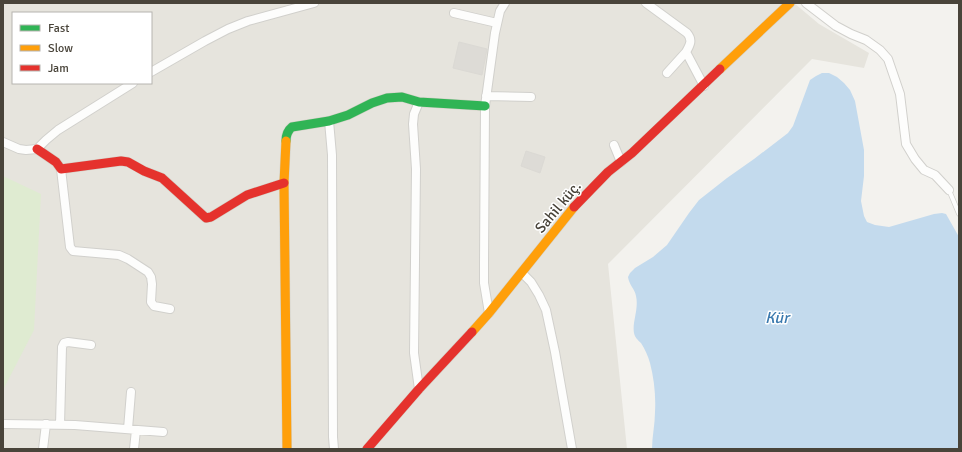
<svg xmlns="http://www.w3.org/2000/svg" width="962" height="452" font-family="Signika,sans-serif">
  <rect width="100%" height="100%" fill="#f3f2ee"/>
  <path fill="#e6e4dd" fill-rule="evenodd" d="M3,3H794L819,24L869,53L864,68L812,59L608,264L627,449H3ZM13,13H151V83H13Z"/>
  <path fill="#dfebd1" d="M3,176L41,194L34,330L3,390Z"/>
  <path fill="#c3daed" d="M822,73H829L837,77L844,83L850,90L855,101L864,150V176L861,201L864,216L867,222L875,225L889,227L934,214L942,213L946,214L959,237V449H652C652,437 655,424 655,412C656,396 654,378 650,363C648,356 645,349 641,343C638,340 635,338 634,333C632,322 639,309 636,296C635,289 629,285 628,277L630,273L635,268L653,257L667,245L689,213L699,200L727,178L754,159L788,133L793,126L810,80L816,76Z"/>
  <path fill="#dddbd6" stroke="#dbd9d4" d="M459,42L487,49L482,75L453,68Z
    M526,151L545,157L540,173L521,166Z"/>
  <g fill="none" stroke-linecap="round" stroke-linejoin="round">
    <defs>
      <path id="lane" d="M949,190L959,214"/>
      <path id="street" d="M646,3L687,33C693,40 690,45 686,52L704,86
        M806,3L836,26L851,34L866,40L880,50L888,59L900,94L906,144L915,159L924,170L935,175L949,190
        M454,13L497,23
        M151,72L205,41L228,29L248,21L314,3
        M667,73L686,52
        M486,96L531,97
        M329,121L332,155L333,437L334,449
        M3,142L19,149L26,150L37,149L46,140L58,130L133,83
        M614,145L621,162
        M61,169L70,247L73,251L119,255L128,259L148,272L151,277L152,284L151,302L154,306L170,309
        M522,273L531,282L539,295L546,310L555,352L572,449
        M489,313L484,283V264L485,106L495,33L500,11L505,3
        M419,389L414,353L416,169L413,124L414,114L419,102
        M3,424L75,425L163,432
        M60,425L62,347L64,343L68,342L91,345
        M128,429L131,392
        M43,449L46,424
        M134,449L136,430"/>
      <path id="fast" d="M286,141C286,135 287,131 292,127L329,121L348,115L372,103L387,98L402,97L419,102L485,106"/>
      <path id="slow" d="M720,69L790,3
        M286,141L284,183L287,449
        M472,332L489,313L574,207"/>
      <path id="jam" d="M37,149L56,162L61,169L121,161L128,162L144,171L162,178L206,218L211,217L247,195L284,183
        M574,207L608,172L632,153L720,69
        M367,449L419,389L472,332"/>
    </defs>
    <use href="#lane" stroke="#d1d0cc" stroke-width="5.5"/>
    <use href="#street" stroke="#d1d0cc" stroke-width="10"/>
    <use href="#fast" stroke="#d2cfc5" stroke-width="10"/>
    <use href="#slow" stroke="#d2cfc5" stroke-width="10"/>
    <use href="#jam" stroke="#d2cfc5" stroke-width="10"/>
    <use href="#lane" stroke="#fdfdfc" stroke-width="4"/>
    <use href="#street" stroke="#fdfdfc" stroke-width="8"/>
    <use href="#fast" stroke="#30b455" stroke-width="9"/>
    <use href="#slow" stroke="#ff9f0a" stroke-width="9"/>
    <use href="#jam" stroke="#e5322d" stroke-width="9"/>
  </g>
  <g text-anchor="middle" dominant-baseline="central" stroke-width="3" stroke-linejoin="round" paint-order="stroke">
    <g font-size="15" fill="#49443a" stroke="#fff">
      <text transform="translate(558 207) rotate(-50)">Sahil küç.</text>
    </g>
    <g font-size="16" font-style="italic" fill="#3a79ae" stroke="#fff">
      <text x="777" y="318">Kür</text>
    </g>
  </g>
  <rect width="962" height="452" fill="none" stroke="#49443a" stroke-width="8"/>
  <rect x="12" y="12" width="140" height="72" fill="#ffffff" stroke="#b6b4b0"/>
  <rect x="20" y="25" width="20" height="6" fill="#30b455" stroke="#b6b4b0"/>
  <text x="48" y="32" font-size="12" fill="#49443a">Fast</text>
  <rect x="20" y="45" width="20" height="6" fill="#ff9f0a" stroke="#b6b4b0"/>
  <text x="48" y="52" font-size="12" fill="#49443a">Slow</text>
  <rect x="20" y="65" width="20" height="6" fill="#e5322d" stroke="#b6b4b0"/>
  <text x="48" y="72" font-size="12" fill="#49443a">Jam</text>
</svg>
